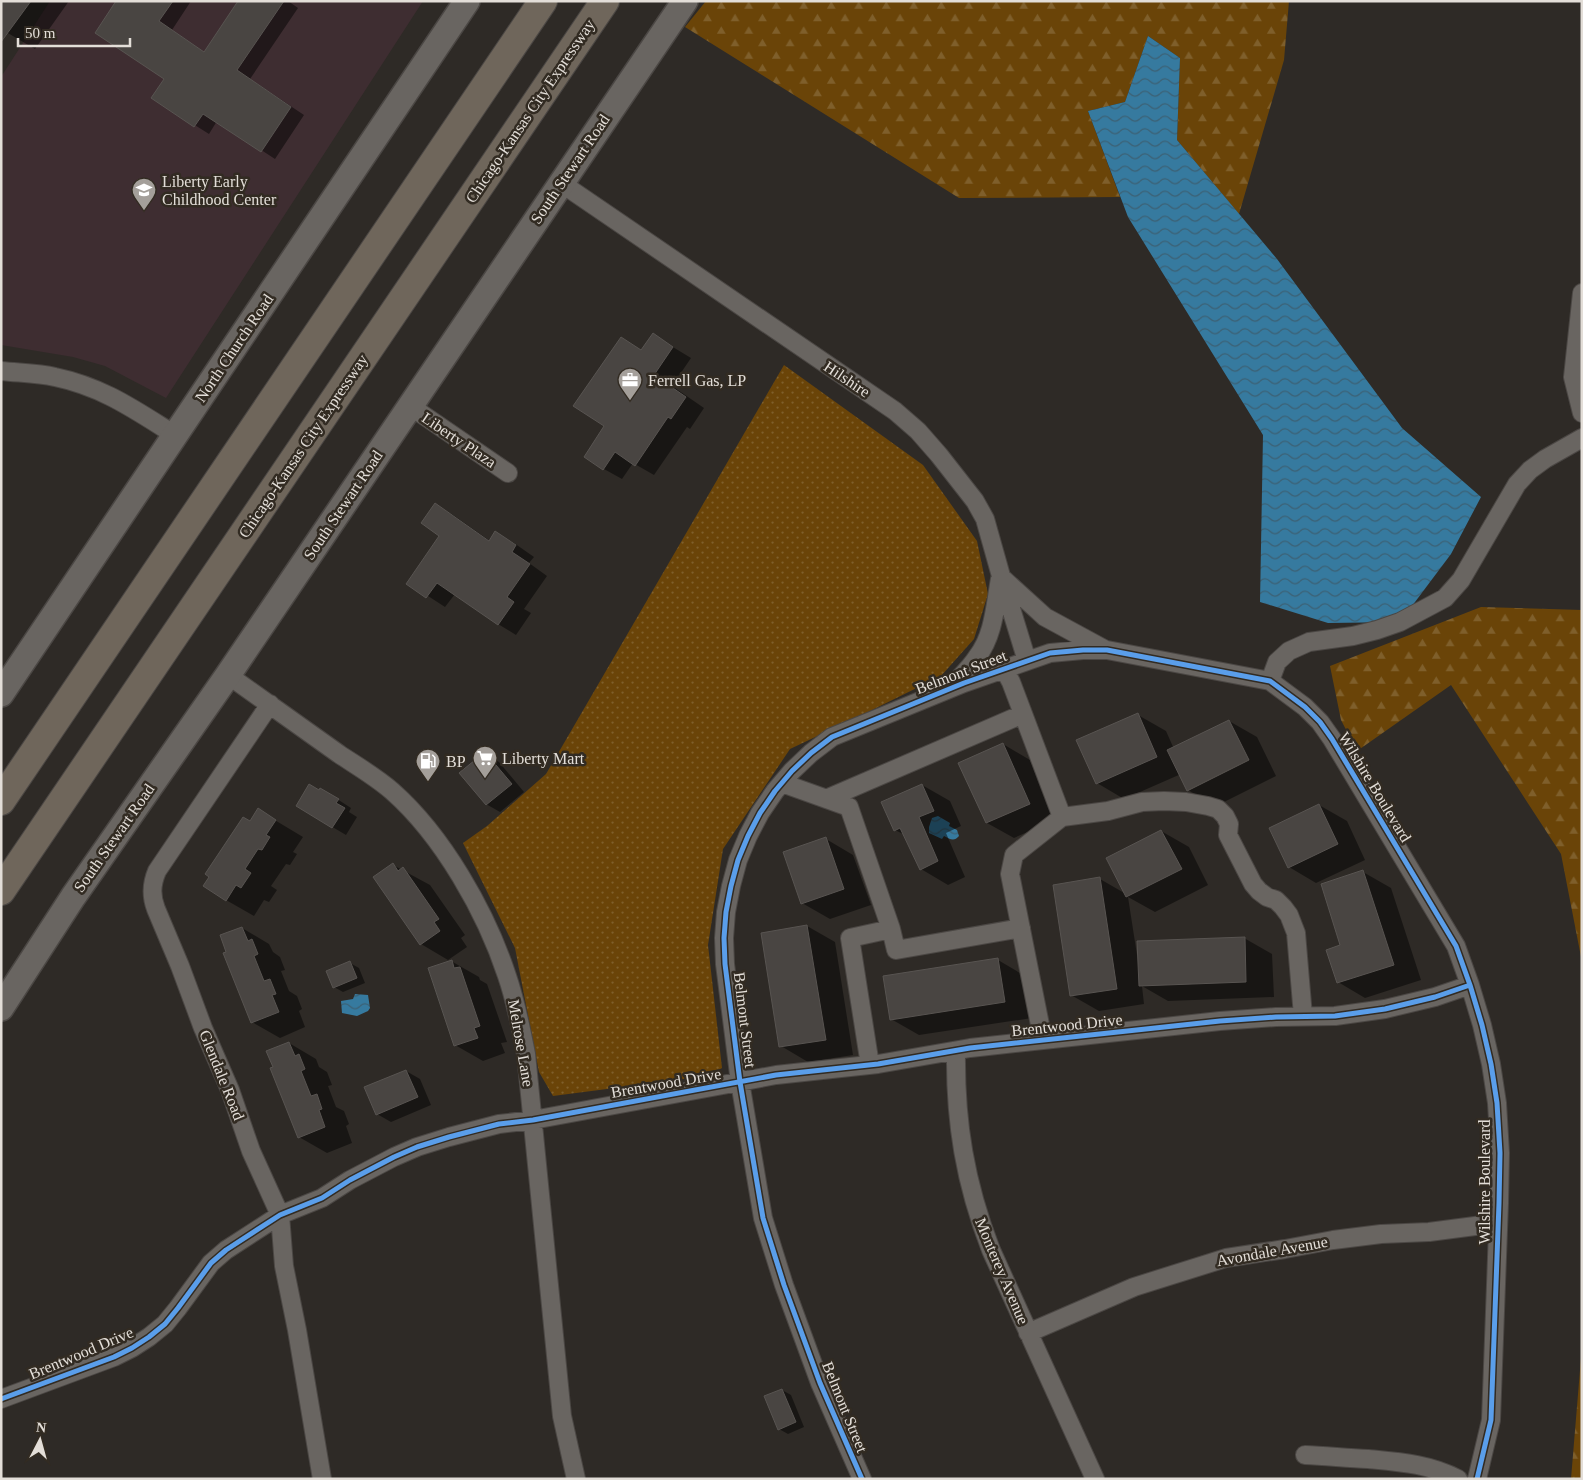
<svg xmlns="http://www.w3.org/2000/svg" width="1583" height="1480" font-family="Georgia,serif">
  <defs>
    <pattern id="green-dots" width="8" height="8" patternUnits="userSpaceOnUse" patternTransform="scale(1.25)"><rect width="8" height="8" fill="#6a4408"/><path d="M2 2h.1M6 6h.1" fill="none" stroke="#7f5f2b" stroke-width="1.8" stroke-linecap="round"/></pattern>
    <pattern id="forest-firs" width="22" height="20" patternUnits="userSpaceOnUse" patternTransform="scale(1.25)"><rect width="22" height="20" fill="#6a4408"/><path d="M5 1l3.5 6h-7zM16 11l3.5 6h-7z" fill="#7f5f2b"/></pattern>
    <pattern id="water-waves" width="16" height="10" patternUnits="userSpaceOnUse" patternTransform="scale(1.25)"><rect width="16" height="10" fill="#367a9f"/><path d="M0 5q4-4 8 0t8 0" fill="none" stroke="#3c6175"/></pattern>
  </defs>
  <rect width="100%" height="100%" fill="#2e2a26"/>
  <path fill="#3e2d31" d="M50,1H423L166,398L105,366L73,357L1,345V77Z"/>
  <path fill="url(#green-dots)" d="M784,365L923,465L977,541L988,594L974,639L941,676L868,712L790,749L723,849L708,945L722,1068L707,1076L553,1096L539,1072L515,948L463,843L487,826L546,774Z"/>
  <path fill="url(#forest-firs)" d="M706,1H1289L1284,60L1239,214L1177,140L1180,58L1148,36L1125,102L1088,111L1120,197L959,198L685,27Z
    M1481,607L1582,610V962L1561,854L1451,685L1357,751L1341,720L1330,666Z
    M1582,1346V1479H1571Z"/>
  <path fill="url(#water-waves)" d="M1148,36L1180,58L1177,140L1277,259L1402,428L1481,497L1451,554L1400,622L1328,623L1260,602L1263,435L1128,217L1088,111L1125,102Z
    M938,816L950,823L949,826L957,830L959,836C954,842 950,839 944,836L942,839L929,833V827L932,818Z
    M355,994L368,995L370,1008L368,1011L357,1016L342,1013L341,1001L353,999Z"/>
  <path fill="#0007" d="M1,1H69L35,49L1,29Z
    M118,1H191L172,30L205,53L238,3L235,1H288L298,8L250,79L304,115L275,159L217,121L209,134L152,98L165,78Z
    M653,335L691,358L672,386L704,408L690,429L687,427L654,475L633,463L622,479L604,469L606,426L642,351Z
    M435,505L453,515L490,541L496,533L514,543L534,557L529,563L547,576L524,609L531,613L516,635L498,624L455,594L445,607L408,583L441,536Z
    M1138,715L1166,731L1174,749L1229,721L1257,737L1276,776L1216,806L1188,790L1181,774L1124,799L1097,783Z
    M1003,744L1030,760L1057,819L1014,838L987,823Z
    M485,754L499,762L524,792L500,812L486,804Z
    M922,785L950,801L961,826L946,833L965,877L948,885L921,869L905,835L895,830Z
    M334,797L351,808L349,812L357,817L346,835L297,806Z
    M1319,805L1347,821L1365,860L1316,883L1289,867Z
    M258,810L303,837L293,852L297,854L290,865L286,864L271,886L277,890L269,902L264,900L254,916L226,900L250,822Z
    M1161,831L1189,847L1208,885L1155,912L1128,897L1137,955L1244,938L1272,954L1274,997L1168,1001L1142,986L1144,1004L1099,1011L1071,995L1100,879L1126,894Z
    M826,839L853,855L871,905L830,919L802,903Z
    M393,865L430,885L465,935L461,938L467,947L448,960L421,944Z
    M1363,872L1391,888L1421,980L1365,998L1338,982L1342,946Z
    M807,926L835,942L853,1055L808,1062L781,1046Z
    M242,928L269,944L273,952L280,957L285,970L281,971L289,991L297,996L302,1009L299,1011L305,1027L280,1038L252,1022L228,952Z
    M998,960L1025,976L1032,1018L919,1035L891,1019Z
    M451,961L479,977L480,980L487,984L507,1042L501,1043L505,1053L483,1061L455,1045Z
    M350,963L359,968L365,983L343,992L334,987Z
    M289,1043L316,1059L319,1067L327,1072L332,1085L328,1086L336,1107L344,1111L349,1124L346,1126L352,1143L327,1153L299,1137L275,1068Z
    M406,1071L420,1079L431,1105L391,1122L377,1114Z
    M782,1390L791,1395L804,1427L788,1434L779,1429Z"/>
  <path fill="#494542" stroke="#585451" d="M1,1H31L1,42Z
    M116,1H173L159,21L204,52L238,1H284L237,70L291,107L261,152L203,114L194,127L151,98L164,79L95,33Z
    M653,333L673,347L654,375L686,397L671,419L668,417L635,466L615,452L603,470L584,457L604,426L573,406L621,337L641,350Z
    M435,503L489,541L495,531L516,545L512,552L530,564L507,597L514,602L498,625L437,583L426,598L406,584L439,536L421,523Z
    M1138,713L1157,757L1096,784L1076,740Z
    M1229,720L1249,760L1187,791L1167,750Z
    M1003,743L1030,804L986,823L958,763Z
    M485,752L512,784L486,805L459,773Z
    M309,784L319,790L320,788L339,799L336,803L345,808L332,828L296,806Z
    M922,784L934,811L919,817L938,861L920,870L900,828L894,831L881,802Z
    M1319,804L1338,844L1288,868L1269,828Z
    M258,808L276,820L266,835L270,837L262,850L258,849L245,869L251,873L241,888L236,885L226,901L203,886L209,877L205,874L243,817L250,821Z
    M1161,830L1182,869L1126,897L1106,858Z
    M826,837L844,889L801,904L783,852Z
    M393,863L398,871L403,867L439,919L434,922L440,931L420,945L373,877Z
    M1363,870L1394,965L1337,983L1326,950L1340,945L1321,884Z
    M1100,877L1117,989L1070,996L1053,885Z
    M807,925L826,1040L779,1047L761,933Z
    M242,927L248,941L252,939L258,954L254,956L264,981L270,979L276,994L272,995L279,1012L251,1023L223,953L226,952L220,935Z
    M1245,937L1246,982L1139,986L1137,941Z
    M998,958L1005,1002L890,1020L883,976Z
    M452,960L454,968L460,967L480,1026L474,1028L478,1038L454,1046L428,968Z
    M350,961L357,978L333,988L326,971Z
    M289,1042L295,1056L299,1054L305,1069L301,1071L311,1096L317,1094L322,1109L319,1110L325,1127L298,1138L270,1068L273,1067L266,1051Z
    M406,1070L418,1097L376,1115L364,1087Z
    M782,1389L796,1422L778,1430L764,1396Z"/>
  <g fill="none" stroke-linecap="round" stroke-linejoin="round">
    <defs>
      <path id="street" d="M561,183L895,411L918,431L939,455L975,501L985,519L1001,576L1027,661
        M1582,293L1573,377L1582,413
        M1,371C19,373 38,373 55,377C103,387 135,410 175,435
        M410,406L508,473
        M1001,577L1045,617L1104,649
        M1004,669L1011,682L1062,817
        M228,675C265,701 302,728 339,754C357,766 376,777 392,791C443,836 486,912 507,976C516,1002 521,1028 526,1054L562,1416L576,1479
        M1270,681L1277,662L1289,651L1309,642L1353,636L1377,630L1400,622L1445,598L1461,580L1517,484L1530,470L1545,459L1582,438
        M951,687C960,677 970,668 977,657C994,635 995,606 1000,579
        M270,704L157,871C151,885 151,896 156,909L180,966L203,1028L230,1090L251,1151L280,1215L284,1266L297,1330L322,1479
        M782,783L849,807L891,929
        M826,799L1023,714
        M1043,1040L1010,874L1014,855L1062,817L1108,811L1142,802L1164,801L1186,802L1208,806L1218,809L1225,816L1229,824L1228,835L1253,884L1259,891L1267,897L1276,900L1283,907L1289,915L1296,933L1303,1016
        M956,1051C955,1122 965,1183 991,1250L1095,1479
        M870,1065L850,938L891,929L896,950L1021,928
        M1028,1333L1134,1287L1226,1258L1285,1249L1333,1240L1381,1234L1429,1232L1498,1223
        M1,1399L114,1357L132,1348L149,1337L165,1324L178,1308L211,1263L226,1250L280,1215L322,1198L350,1180L394,1157L417,1147L449,1137L499,1124L533,1120L776,1075L878,1064L970,1048L1220,1021L1276,1017L1335,1016L1385,1009L1435,997L1470,985
        M1305,1455C1326,1456 1347,1458 1368,1459C1400,1462 1430,1464 1458,1479
        M862,1479L820,1383L784,1285L763,1218L740,1082L725,964L724,938L726,912L731,886L738,860L748,836L760,813L775,791L792,771L811,753L832,737L964,683L1050,653L1083,650H1107L1270,681L1305,707L1320,722L1332,739L1456,946L1470,985L1482,1025L1491,1064L1497,1103L1500,1153L1499,1203L1491,1420L1477,1479"/>
      <path id="secondary" d="M1,694L467,1
        M1,1008L73,897L228,675L685,1"/>
      <path id="highway" d="M1,801L543,1
        M1,891L605,1"/>
    </defs>
    <use href="#street" stroke="#4b4744" stroke-width="20"/>
    <use href="#secondary" stroke="#4b4744" stroke-width="28"/>
    <use href="#highway" stroke="#4b4744" stroke-width="30"/>
    <use href="#street" stroke="#696561" stroke-width="18"/>
    <use href="#secondary" stroke="#696561" stroke-width="25"/>
    <use href="#highway" stroke="#6f665b" stroke-width="28"/>
    <defs>
      <path id="cycleway" d="M1,1399L114,1357L132,1348L149,1337L165,1324L178,1308L211,1263L226,1250L280,1215L322,1198L350,1180L394,1157L417,1147L449,1137L499,1124L533,1120L776,1075L878,1064L970,1048L1220,1021L1276,1017L1335,1016L1385,1009L1435,997L1470,985
        M862,1479L820,1383L784,1285L763,1218L740,1082L725,964L724,938L726,912L731,886L738,860L748,836L760,813L775,791L792,771L811,753L832,737L964,683L1050,653L1083,650H1107L1270,681L1305,707L1320,722L1332,739L1456,946L1470,985L1482,1025L1491,1064L1497,1103L1500,1153L1499,1203L1491,1420L1477,1479"/>
    </defs>
    <use href="#cycleway" stroke="#322b22" stroke-width="8"/>
    <use href="#cycleway" stroke="#5a9eea" stroke-width="5"/>
  </g>
  <defs>
    <symbol id="school-pin" viewBox="-11 -11 22 30"><path d="M0 17L-7.5 6A9.5 9.5 0 1 1 7.5 6Z" fill="#a49f9a" stroke="#322b22"/><path d="M0-5L7-2L0 1L-7-2ZM-4 1L0 2.5L4 1V4Q0 6-4 4Z" fill="#fff"/></symbol>
    <symbol id="office-pin" viewBox="-11 -11 22 30"><path d="M0 17L-7.5 6A9.5 9.5 0 1 1 7.5 6Z" fill="#a49f9a" stroke="#322b22"/><path d="M-6-3h4V-5.5h4V-3h4V5H-6ZM-1-4.5V-3h2v-1.5ZM-6 0V1H6V0Z" fill="#fff"/></symbol>
    <symbol id="supermarket-pin" viewBox="-11 -11 22 30"><path d="M0 17L-7.5 6A9.5 9.5 0 1 1 7.5 6Z" fill="#a49f9a" stroke="#322b22"/><path d="M-6-5.5h2.5l.6 2H6L4.5 2H-2.5L-4.4-4H-6ZM-1.5 3.2a1.3 1.3 0 1 0 .1 0ZM3 3.2a1.3 1.3 0 1 0 .1 0Z" fill="#fff"/></symbol>
    <symbol id="fuel-pin" viewBox="-11 -11 22 30"><path d="M0 17L-7.5 6A9.5 9.5 0 1 1 7.5 6Z" fill="#a49f9a" stroke="#322b22"/><path d="M-5.5-6h7V0h2V4h1.3V-2.5L3-4.5l.8-.8L6-3V5H2.5V1h-1V6h-7ZM-4.2-4.7v3.2H.2V-4.7Z" fill="#fff"/></symbol>
  </defs>
  <g fill-rule="evenodd">
    <use href="#school-pin" x="130" y="176" width="28" height="38"/>
    <use href="#office-pin" x="616" y="366" width="28" height="38"/>
    <use href="#supermarket-pin" x="471" y="744" width="28" height="38"/>
    <use href="#fuel-pin" x="414" y="747" width="28" height="38"/>
  </g>
  <g text-anchor="middle" dominant-baseline="central" stroke-width="5" stroke-linejoin="round" paint-order="stroke">
    <g font-size="16" fill="#e3ded8" stroke="#322b22">
      <text transform="translate(530 111) rotate(-56)">Chicago-Kansas City Expressway</text>
      <text transform="translate(570 169) rotate(-56)">South Stewart Road</text>
      <text transform="translate(234 348) rotate(-56)">North Church Road</text>
      <text transform="translate(847 379) rotate(34)">Hilshire</text>
      <text transform="translate(459 440) rotate(34)">Liberty Plaza</text>
      <text transform="translate(303 446) rotate(-56)">Chicago-Kansas City Expressway</text>
      <text transform="translate(343 505) rotate(-56)">South Stewart Road</text>
      <text transform="translate(961 672) rotate(-21)">Belmont Street</text>
      <text transform="translate(1375 787) rotate(59)">Wilshire Boulevard</text>
      <text transform="translate(114 838) rotate(-55)">South Stewart Road</text>
      <text transform="translate(745 1020) rotate(83)">Belmont Street</text>
      <text transform="translate(1067 1025) rotate(-6)">Brentwood Drive</text>
      <text transform="translate(521 1043) rotate(80)">Melrose Lane</text>
      <text transform="translate(222 1075) rotate(68)">Glendale Road</text>
      <text transform="translate(666 1083) rotate(-10)">Brentwood Drive</text>
      <text transform="translate(1484 1182) rotate(-90)">Wilshire Boulevard</text>
      <text transform="translate(1272 1251) rotate(-10)">Avondale Avenue</text>
      <text transform="translate(1002 1271) rotate(67)">Monterey Avenue</text>
      <text transform="translate(81 1353) rotate(-23)">Brentwood Drive</text>
      <text transform="translate(845 1407) rotate(68)">Belmont Street</text>
    </g>
    <g font-size="16" fill="#e3ded8" stroke="#322b22" text-anchor="start">
      <text x="162" y="181">Liberty Early<tspan x="162" dy="18">Childhood Center</tspan></text>
      <text x="648" y="380">Ferrell Gas, LP</text>
      <text x="502" y="758">Liberty Mart</text>
      <text x="446" y="761">BP</text>
    </g>
  </g>
  <rect width="1583" height="1480" fill="none" stroke="#e3ded8" stroke-width="5"/>
  <g transform="translate(40 1440) rotate(6)" stroke="#322b22" stroke-width="4" paint-order="stroke">
  <path d="M0-4L9 19L0 12L-9 19Z" fill="#e3ded8"/>
  <text y="-8" font-size="14" font-weight="bold" text-anchor="middle" fill="#e3ded8">N</text>
  </g>
  <path d="M18 38v8h112v-8" fill="none" stroke="#e3ded8" stroke-width="2.5"/>
  <text x="25" y="38" font-size="15" fill="#e3ded8" stroke="#322b22" stroke-width="4" paint-order="stroke">50 m</text>
</svg>
